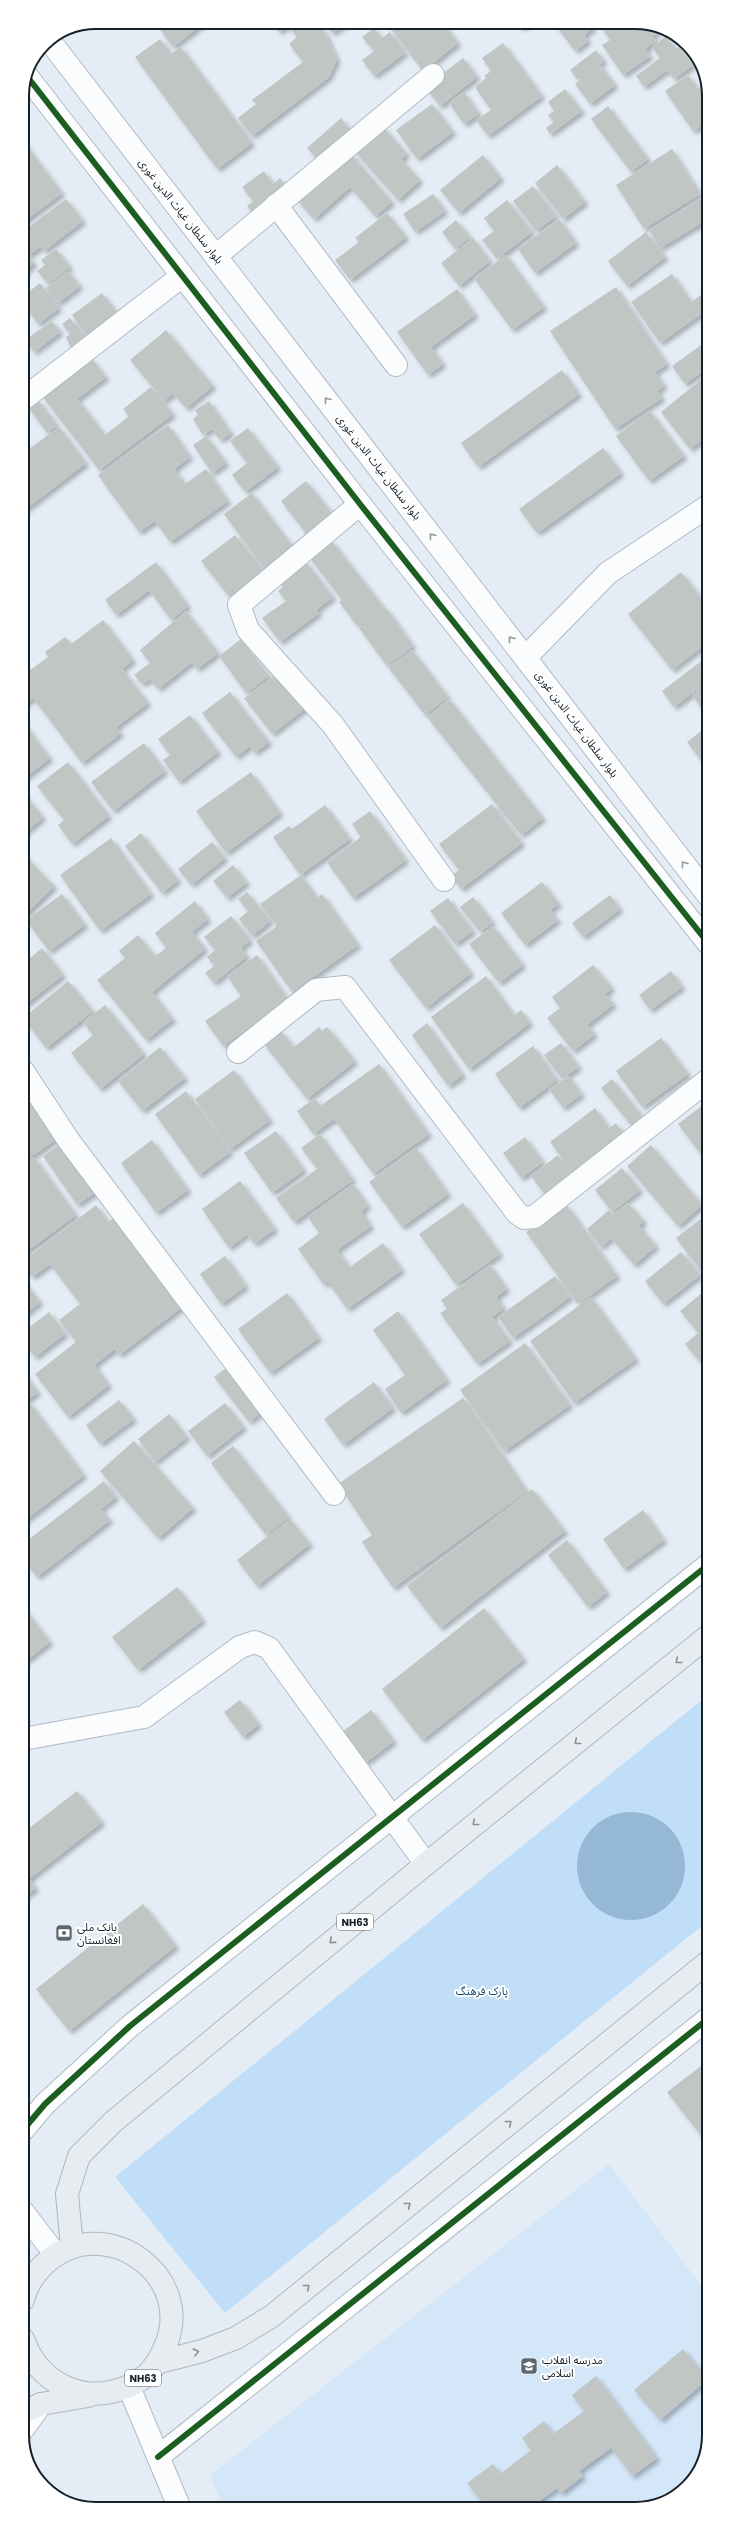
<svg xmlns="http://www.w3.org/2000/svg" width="731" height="2531" font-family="Poppins,'Noto Sans Arabic',sans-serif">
  <defs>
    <filter id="shadow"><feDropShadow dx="3.5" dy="3.5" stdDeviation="2" flood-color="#0004"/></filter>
  </defs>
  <rect width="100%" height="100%" fill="#e4edf5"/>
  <path fill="#d4e7f8" d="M609,2164L709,2296V2435L691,2484L649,2508L224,2509L210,2475Z"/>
  <path fill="#c1def8" d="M709,1694V1920L225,2313L115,2177Z"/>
  <path fill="#96b8d7" d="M577 1866a54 54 0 1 1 108 0a54 54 0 1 1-108 0Z"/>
  <path fill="#c1c6c4" filter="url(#shadow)" d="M169,22H205L173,47L160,30Z
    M272,22H315L324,31L337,59L329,77L252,136L238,118L256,104L252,100L303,62L289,44L297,37L288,25L279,32Z
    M324,22H348L332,33Z
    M386,22H404L411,30L421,22H442L458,43L423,71Z
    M517,22H529L521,28Z
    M553,22H589L593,28L584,35L588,41L575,51Z
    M601,22H640L660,31L652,36L656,41L645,49L650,56L623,75L602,45L610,40L599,24Z
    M374,28L382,38L390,32L405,53L374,76L362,60L374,51L362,37Z
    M666,36L676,49L679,47L693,65L674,79L667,70L644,87L636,76L660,58L652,47Z
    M160,39L171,54L181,47L252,143L217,169L135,57Z
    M503,43L542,96L488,136L476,120L491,110L475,87L486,78L484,76L491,71L482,58Z
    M596,50L604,61L578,80L570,70Z
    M463,58L477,77L440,106L425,87Z
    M600,65L615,85L590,104L575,84Z
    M688,75L698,89L704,84L708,89V121L693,131L665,91Z
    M565,89L582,111L550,134L546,128L554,122L548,115L554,111L548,102Z
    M464,92L479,114L464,124L449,103Z
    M432,104L453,132L417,159L396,130Z
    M608,106L648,159L631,172L591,119Z
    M341,118L351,131L318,160L307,148Z
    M383,127L407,154L401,159L420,180L398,200L355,152Z
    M22,140L62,193L22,223Z
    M672,149L700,194L644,229L616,185Z
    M350,153L392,202L375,216L350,187L314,219L297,200Z
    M483,155L501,178L459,213L440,190Z
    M557,165L585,202L563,219L535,183Z
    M264,171L273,184L280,178L287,187L252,213L247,206L253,201L242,187Z
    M533,186L556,216L536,231L513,201Z
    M433,194L445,211L415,232L403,214Z
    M66,199L83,221L44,251L41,246L28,256L22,248V232Z
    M700,199L708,211V219L660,248L649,230Z
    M507,200L532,232L497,259L482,240L494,231L484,218Z
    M387,213L406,237L350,280L335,260L359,242L355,238Z
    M559,219L576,243L535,273L518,249Z
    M456,220L470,237L455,249L442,232Z
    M646,232L665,257L627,286L608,261Z
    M473,238L490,261L459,286L441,263Z
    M56,249L70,267L48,284L37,271L45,265L41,260Z
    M22,254L26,259L28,256L34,263L22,275Z
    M506,255L544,307L512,330L474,278Z
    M68,271L80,286L58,303L46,288Z
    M672,274L691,302L705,292L708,296V309L660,343L631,302Z
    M40,283L59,308L38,324L22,302V297Z
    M616,287L667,364L655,372L664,386L657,391L662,398L615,429L550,331Z
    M457,289L475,315L431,347L443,364L428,375L397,332Z
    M102,293L120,317L89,339L72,315Z
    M70,318L88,341L73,352L66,337L70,334L62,324Z
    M52,321L60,332L34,352L25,340Z
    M166,330L213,386L186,408L173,393L164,401L130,360Z
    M708,340V367L685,384L672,366Z
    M91,358L106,377L77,399L105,435L129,416L123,409L151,387L173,414L99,470L42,396Z
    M562,370L579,394L478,467L461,443Z
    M703,378L708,384V435L690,449L661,412Z
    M38,400L57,425L47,433L28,407Z
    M209,401L231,433L220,440L212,429L203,435L193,419L198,415L195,410Z
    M650,411L684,456L649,481L616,436Z
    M168,425L190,457L174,469L185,484L206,469L228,501L170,542L155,521L139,532L98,475Z
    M59,427L86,463L22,512V454Z
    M248,428L278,467L245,492L232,475L247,463L230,441Z
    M206,436L226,463L212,473L193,445Z
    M603,448L621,473L537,533L519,509Z
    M306,481L334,516L308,536L281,501Z
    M252,493L295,550L266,571L224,514Z
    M235,535L265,573L231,599L201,561Z
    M331,540L384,608L358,627L339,602L342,600L309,557Z
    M305,561L333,597L316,610L319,613L280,642L262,618L286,601L278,591L283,587L279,581Z
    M156,562L188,606L171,620L149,590L116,615L105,600Z
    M681,572L708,607V642L672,670L628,614Z
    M386,608L413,646L387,666L359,628Z
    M186,611L218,653L197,669L192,662L158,689L150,679L142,684L134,675L150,663L140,650Z
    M103,620L133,660L122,669L148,703L116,727L121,733L82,763L33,698L22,706V676L48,657L45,652L65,637L71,644Z
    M241,639L269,676L246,693L219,656Z
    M412,650L448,697L425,715L388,667Z
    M708,656V681L674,707L662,691Z
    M280,671L307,707L272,734L244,698Z
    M708,683V717L692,695Z
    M230,692L269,742L254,753L250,746L236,757L202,713Z
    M449,699L543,818L521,835L427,717Z
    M190,715L218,752L179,782L163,760L170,755L158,739Z
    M22,721L50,758L22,780Z
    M705,728L708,731V770L687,742Z
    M144,743L165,771L113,811L91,782Z
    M68,762L109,816L72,844L58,825L64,820L37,786Z
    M251,772L280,813L226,853L196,811Z
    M22,792L43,817L22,835Z
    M492,804L522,843L461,889L451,876L459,870L439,844Z
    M325,805L350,839L300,875L273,837L289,826L292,829Z
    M370,811L406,860L353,898L327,862L361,837L352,824Z
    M141,833L178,880L162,893L125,846Z
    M111,838L151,894L100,931L60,875Z
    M212,842L225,858L191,885L178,869Z
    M24,855L54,886L23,917L22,856Z
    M233,865L247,882L227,898L213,881Z
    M301,875L317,898L322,894L358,945L292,992L256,941L277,926L260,904Z
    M542,882L559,904L550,910L558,920L525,945L501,913Z
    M247,892L270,921L252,936L239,919L248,911L238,899Z
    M62,894L85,925L49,951L26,920Z
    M610,895L620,909L583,937L572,923Z
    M473,897L493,922L480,932L460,907Z
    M448,898L473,931L455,944L430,911Z
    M195,901L208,919L192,932L205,949L152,992L173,1019L146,1040L97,980L125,958L119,951L138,935L155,956L166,948L155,933Z
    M231,916L250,940L241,948L247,956L214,983L205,973L214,966L207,957L215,950L204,937Z
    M435,925L471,973L426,1008L389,960Z
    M493,926L523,965L499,983L469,944Z
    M42,948L63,975L23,1006V964Z
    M257,955L288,999L223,1046L205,1021L241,996L227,976Z
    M593,965L612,988L605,994L614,1004L587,1025L595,1034L573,1051L547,1018L560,1008L552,997Z
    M671,971L682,987L650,1010L639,995Z
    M486,976L514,1015L521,1010L530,1023L469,1069L431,1017Z
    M68,981L93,1011L46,1048L23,1018Z
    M105,1005L144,1054L100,1089L71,1053L93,1035L83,1022Z
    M427,1023L463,1075L448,1086L412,1035Z
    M319,1027L322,1031L327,1027L355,1061L307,1099L264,1044L281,1031L294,1047Z
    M661,1038L688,1074L642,1107L616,1071Z
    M561,1043L579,1067L562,1079L544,1055Z
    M533,1046L557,1080L519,1108L495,1074Z
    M160,1047L185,1078L142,1111L118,1081Z
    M379,1064L429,1134L373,1174L334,1119L313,1134L297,1111L315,1098L320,1106Z
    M234,1070L270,1120L230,1149L195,1099Z
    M568,1076L582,1094L563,1108L549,1089Z
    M612,1079L642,1116L631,1125L601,1088Z
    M186,1091L230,1152L199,1175L155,1114Z
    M30,1092L61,1136L23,1162V1097Z
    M708,1101V1164L678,1124Z
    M595,1108L609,1128L616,1123L626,1137L575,1175L550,1142Z
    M276,1131L304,1170L272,1193L244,1153Z
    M320,1134L353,1180L294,1222L276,1198L317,1169L301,1148Z
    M525,1137L543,1162L521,1178L503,1153Z
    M66,1140L100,1189L77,1205L43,1156Z
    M152,1140L188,1190L156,1213L121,1163Z
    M651,1145L702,1205L678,1226L627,1166Z
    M416,1148L448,1194L402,1227L369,1182Z
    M558,1155L573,1176L546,1196L531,1176Z
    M34,1157L76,1215L23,1254V1166Z
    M622,1168L640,1190L612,1212L595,1190Z
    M240,1181L275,1229L254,1244L247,1234L229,1248L202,1209Z
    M353,1184L368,1206L361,1211L371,1226L337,1250L350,1267L383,1243L402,1270L347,1309L328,1282L324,1285L298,1249L319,1233L308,1217Z
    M463,1203L500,1254L456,1285L419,1234Z
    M628,1203L644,1221L639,1226L656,1246L634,1265L611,1238L601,1247L587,1229L609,1210L613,1215Z
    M566,1204L617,1276L578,1304L526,1232Z
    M96,1205L108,1222L118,1215L186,1304L119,1355L115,1349L94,1365L109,1385L68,1417L35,1374L76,1342L59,1320L80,1304L50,1264L32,1277L23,1265V1261Z
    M708,1213V1264L700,1270L676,1238Z
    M681,1252L700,1275L663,1304L645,1281Z
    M225,1256L246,1286L221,1304L200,1274Z
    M490,1265L507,1289L496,1297L504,1308L492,1317L510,1341L477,1364L440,1313L447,1309L441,1300Z
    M555,1276L570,1297L513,1338L498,1317Z
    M23,1280L40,1302L23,1316Z
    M708,1288V1353L699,1361L685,1344L698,1333L680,1311Z
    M287,1293L319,1338L270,1373L238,1329Z
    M591,1297L636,1359L574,1403L530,1341Z
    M398,1311L447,1380L401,1413L385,1389L405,1375L373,1330Z
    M49,1312L65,1334L35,1357L23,1341V1332Z
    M525,1343L570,1405L504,1451L460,1390Z
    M231,1364L265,1409L249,1422L214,1377Z
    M23,1372L38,1392L23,1403Z
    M374,1382L393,1408L343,1445L324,1419Z
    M463,1398L527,1491L393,1588L362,1542L372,1535L338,1484Z
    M119,1400L134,1419L100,1444L86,1425Z
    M29,1402L84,1475L23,1522V1407Z
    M225,1403L244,1427L207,1456L188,1431Z
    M169,1414L187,1437L155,1462L138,1439Z
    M134,1441L193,1508L158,1538L100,1471Z
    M233,1446L289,1517L266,1535L211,1463Z
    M104,1481L116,1497L101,1509L110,1520L37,1577L23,1559V1544Z
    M532,1489L565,1531L440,1628L407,1586Z
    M643,1510L664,1540L624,1569L603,1539Z
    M290,1519L310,1544L257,1586L237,1560Z
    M567,1540L607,1592L588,1607L548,1555Z
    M177,1587L203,1620L138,1670L112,1637Z
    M23,1607L50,1642L23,1663Z
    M484,1608L524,1659L422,1740L382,1689Z
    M240,1700L259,1724L243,1737L224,1712Z
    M371,1710L394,1741L365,1763L342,1732Z
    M77,1791L102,1822L29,1879L36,1888L23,1898V1833Z
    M143,1904L176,1946L69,2031L36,1989Z
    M709,2060V2146L667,2092Z
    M683,2349L708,2379L660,2420L634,2390Z
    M596,2376L657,2458L632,2476L611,2448L579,2471L583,2476L561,2493L557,2488L529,2508H486L467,2483L493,2464L500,2474L531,2450L522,2438L544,2421L553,2434L584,2411L572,2395Z"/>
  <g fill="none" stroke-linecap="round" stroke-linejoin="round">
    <defs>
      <path id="minor" d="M276,205L396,365
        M216,256L433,75
        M22,400L182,276
        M360,504L239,605L248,630L333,725L444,880
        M526,657L608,573L708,506
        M238,1052L316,990L345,987L517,1213L524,1218L534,1217L708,1080
        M23,1071L69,1141L334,1494
        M23,1739L144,1717L240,1647L255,1642L269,1648L426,1864
        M23,2130L45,2104L130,2026L708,1565
        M158,2457L709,2018"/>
      <path id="tertiary" d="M49,40L708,895
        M26,75L360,504L708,943
        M23,2212L56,2255
        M129,2387L180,2509
        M23,2429L41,2404"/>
      <path id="trunk" d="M72,2247L67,2194L79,2156L113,2122L426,1864L708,1636
        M23,2300C27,2284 37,2270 49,2260C109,2212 198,2279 164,2349C157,2366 145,2380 127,2387C83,2405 39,2384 23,2339
        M159,2362L202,2351L236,2338L272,2316L709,1961
        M23,2412L41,2404L88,2396"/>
    </defs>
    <use href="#minor" stroke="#b2bac2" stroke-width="24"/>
    <use href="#tertiary" stroke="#b2bac2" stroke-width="24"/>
    <use href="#trunk" stroke="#aeb7c0" stroke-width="24"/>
    <use href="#minor" stroke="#fbfcfe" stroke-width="22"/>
    <use href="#tertiary" stroke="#fbfcfe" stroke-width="22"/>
    <use href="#trunk" stroke="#e7ecf1" stroke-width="22"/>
    <defs>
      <path id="cycleway" d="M26,75L360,504L708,943
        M23,2130L45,2104L130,2026L708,1565
        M158,2457L709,2018"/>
    </defs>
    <use href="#cycleway" stroke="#fff" stroke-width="8"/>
    <use href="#cycleway" stroke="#1b5e20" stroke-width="6"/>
  </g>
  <defs><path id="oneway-chevron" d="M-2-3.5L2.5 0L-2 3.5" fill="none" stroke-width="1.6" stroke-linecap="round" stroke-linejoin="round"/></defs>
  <g stroke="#94999e">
    <use href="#oneway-chevron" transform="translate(327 400) rotate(-128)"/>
    <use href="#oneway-chevron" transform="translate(432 536) rotate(-128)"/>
    <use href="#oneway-chevron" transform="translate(511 639) rotate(-128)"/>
    <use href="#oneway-chevron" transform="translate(684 864) rotate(-127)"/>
  </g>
  <g stroke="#899097">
    <use href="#oneway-chevron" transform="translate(678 1661) rotate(141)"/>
    <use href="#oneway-chevron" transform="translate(577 1742) rotate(141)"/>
    <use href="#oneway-chevron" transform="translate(475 1823) rotate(141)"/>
    <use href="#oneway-chevron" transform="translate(332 1941) rotate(140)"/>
    <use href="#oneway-chevron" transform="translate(509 2123) rotate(-39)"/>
    <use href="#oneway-chevron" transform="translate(408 2205) rotate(-39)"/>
    <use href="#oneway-chevron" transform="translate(307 2287) rotate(-39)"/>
    <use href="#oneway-chevron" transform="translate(196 2352) rotate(-14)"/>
  </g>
  <defs>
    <symbol id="bank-square" viewBox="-11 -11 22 22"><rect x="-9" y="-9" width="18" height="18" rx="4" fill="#5e6870" stroke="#fff"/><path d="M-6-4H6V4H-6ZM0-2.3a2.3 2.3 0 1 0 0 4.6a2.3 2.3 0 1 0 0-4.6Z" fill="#fff"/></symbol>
    <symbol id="school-square" viewBox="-11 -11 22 22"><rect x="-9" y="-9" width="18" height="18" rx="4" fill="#5e6870" stroke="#fff"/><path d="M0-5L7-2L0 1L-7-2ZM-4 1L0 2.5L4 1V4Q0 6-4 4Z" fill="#fff"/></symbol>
  </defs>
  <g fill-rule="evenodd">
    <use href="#bank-square" x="54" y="1923" width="20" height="20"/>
    <use href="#school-square" x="519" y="2356" width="20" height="20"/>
  </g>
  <g text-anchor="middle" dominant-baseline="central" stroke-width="4" stroke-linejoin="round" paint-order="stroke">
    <g fill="#fff" stroke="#5c6369" stroke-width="1">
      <rect x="337" y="1914" width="36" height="16" rx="3"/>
      <rect x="125" y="2370" width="36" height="16" rx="3"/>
    </g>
    <g font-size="10" font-weight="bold" fill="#162029">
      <text x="355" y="1922">NH63</text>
      <text x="143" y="2378">NH63</text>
    </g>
    <g font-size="11" fill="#162029" stroke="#fff">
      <text transform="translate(181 211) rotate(52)">بلوار سلطان غیاث الدین غوری</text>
      <text transform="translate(379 467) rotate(52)">بلوار سلطان غیاث الدین غوری</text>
      <text transform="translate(577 724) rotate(53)">بلوار سلطان غیاث الدین غوری</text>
    </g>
    <g font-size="11" fill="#162029" stroke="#fff" text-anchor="start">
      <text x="77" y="1927">بانک ملی<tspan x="77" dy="13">افغانستان</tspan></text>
      <text x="542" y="2360">مدرسه انقلاب<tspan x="542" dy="13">اسلامی</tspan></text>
    </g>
    <g font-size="11" fill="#154870" stroke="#fff">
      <text x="482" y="1991">پارک فرهنگ</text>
    </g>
  </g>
  <path d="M0 0H731V2531H0ZM96 29H635A67 67 0 0 1 702 96V2435A67 67 0 0 1 635 2502H96A67 67 0 0 1 29 2435V96A67 67 0 0 1 96 29Z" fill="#fff" fill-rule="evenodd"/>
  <path fill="none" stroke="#162029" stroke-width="2" d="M96 29H635A67 67 0 0 1 702 96V2435A67 67 0 0 1 635 2502H96A67 67 0 0 1 29 2435V96A67 67 0 0 1 96 29Z"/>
</svg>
